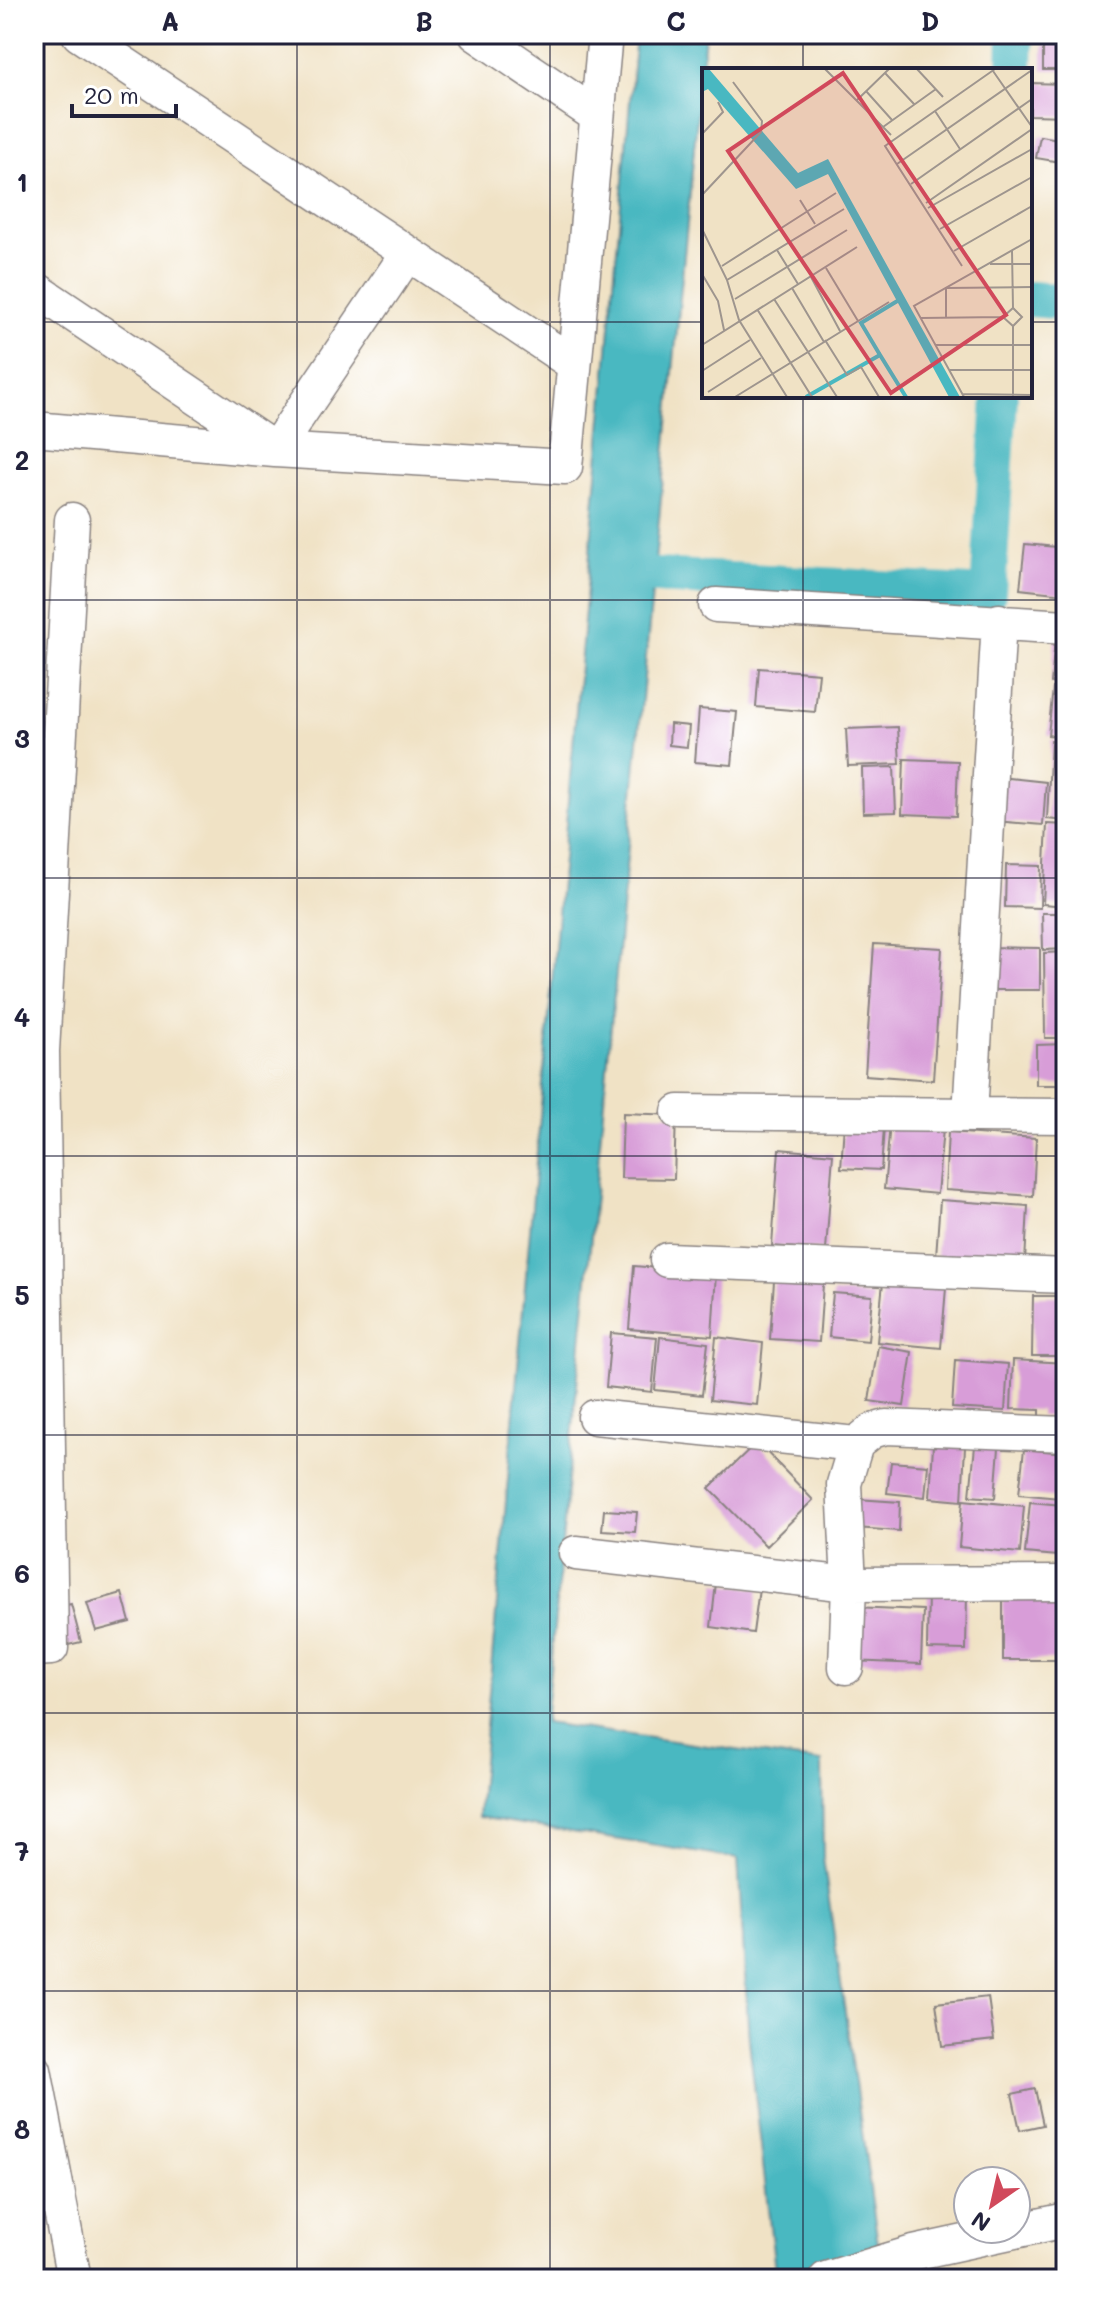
<svg xmlns="http://www.w3.org/2000/svg" width="1100" height="2313" font-family="Mali,sans-serif">
  <rect width="100%" height="100%" fill="#fff"/>
  <filter id="ink" filterUnits="userSpaceOnUse"><feTurbulence type="fractalNoise" baseFrequency=".0125" numOctaves="2"/><feDisplacementMap in="SourceGraphic" scale="16" xChannelSelector="R" yChannelSelector="G"/><feConvolveMatrix kernelMatrix="1 2 1 2 8 2 1 2 1" color-interpolation-filters="sRGB"/></filter>
  <filter id="wash" filterUnits="userSpaceOnUse"><feTurbulence type="fractalNoise" baseFrequency=".006" numOctaves="4" result="noise"/><feDisplacementMap in="SourceGraphic" scale="32" xChannelSelector="R" yChannelSelector="G"/><feGaussianBlur stdDeviation="1.8" result="paint"/><feColorMatrix in="noise" values="0 0 0 0 0 0 0 0 0 0 0 0 0 0 0 0 0 1.4 0 .05"/><feComposite in="paint" operator="in"/></filter>
  <g filter="url(#wash)">
    <rect width="100%" height="100%" fill="#f0e2c5"/>
    <path fill="#49b8c1" stroke="#366d7e" stroke-width="2" d="M636,34H705L545,1723L822,1762L823,1858L883,2279H776L749,2040L738,1859L478,1817Z"/>
    <g fill="none" stroke-linecap="round" stroke-linejoin="round">
      <path stroke="#49b8c1" stroke-width="36" d="M1015,70L1016,34
        M1030,299L1066,302
        M638,575L988,594L1000,396"/>
    </g>
    <g id="blocks">
      <path fill="#d89dd8" d="M1043,45H1066V70H1043Z
        M1030,83L1066,84V116L1030,115Z
        M1040,136L1066,140V163L1036,158Z
        M1025,544L1066,548L1064,594L1020,589Z
        M1055,640L1066,641V685L1051,683Z
        M759,668L819,673L815,712L756,707Z
        M1053,688L1066,689V737L1048,735Z
        M699,709L737,712L732,765L695,762Z
        M670,724L689,726L687,747L669,745Z
        M898,727L900,764L848,766L846,729Z
        M1051,740L1066,741V821L1047,819Z
        M904,759L958,761L956,816L902,814Z
        M894,767L896,812L863,813L862,768Z
        M999,777L1046,782L1043,825L995,821Z
        M1047,824L1066,825V906L1043,904Z
        M1006,865L1041,866L1040,908L1005,907Z
        M1042,913H1066V949L1043,950Z
        M874,944L942,948L933,1080L865,1075Z
        M982,947L1040,948V990H982Z
        M1066,952V1038H1045L1044,953Z
        M1066,1044V1085H1036V1045Z
        M623,1113L676,1115L674,1179L621,1178Z
        M844,1124L884,1127L881,1170L841,1168Z
        M890,1124L943,1129L937,1194L884,1189Z
        M948,1132L1036,1138L1033,1196L945,1190Z
        M779,1149L833,1154L826,1250L772,1246Z
        M940,1200L1028,1206L1025,1262L936,1256Z
        M634,1266L716,1273L712,1336L629,1329Z
        M774,1281L823,1284L819,1342L770,1339Z
        M883,1282L946,1288L941,1348L877,1342Z
        M833,1293L872,1296L868,1341L829,1337Z
        M1033,1296H1066V1356H1032Z
        M611,1333L657,1337L652,1392L606,1387Z
        M660,1337L708,1343L702,1395L655,1390Z
        M716,1337L763,1343L757,1405L710,1400Z
        M878,1346L912,1352L904,1406L869,1401Z
        M955,1360L1008,1364L1005,1411L952,1408Z
        M1013,1360L1066,1363V1417L1040,1416V1410L1011,1409Z
        M757,1442L813,1500L766,1546L709,1488Z
        M933,1445L965,1447L962,1501L930,1498Z
        M975,1446L999,1448L995,1498L970,1496Z
        M1024,1449L1064,1453L1059,1498L1019,1494Z
        M891,1462L928,1465L925,1497L887,1493Z
        M857,1499L900,1502L899,1531L855,1528Z
        M963,1500L1024,1506L1020,1553L959,1547Z
        M1030,1502L1062,1505L1057,1556L1025,1553Z
        M604,1510L637,1512L635,1532L602,1530Z
        M716,1583L759,1589L753,1633L711,1627Z
        M928,1591L967,1592L966,1650L927,1649Z
        M122,1593L130,1622L96,1631L87,1603Z
        M1003,1598H1066V1660H1003Z
        M71,1604L81,1642L34,1653V1613Z
        M853,1607L923,1610L921,1664L851,1661Z
        M988,1997L994,2040L942,2046L936,2003Z
        M1035,2089L1043,2125L1020,2130L1012,2094Z"/>
    </g>
  </g>
  <g filter="url(#ink)">
    <use href="#blocks" fill-opacity="0" stroke="#898280" stroke-width="2"/>
    <g fill="none" stroke-linecap="round" stroke-linejoin="round">
      <defs>
        <path id="minor" d="M79,34L574,364
          M476,34L597,116
          M34,288L275,450L408,253
          M34,429L275,450L565,467L605,34
          M716,605L1066,627
          M679,1112L1066,1116
          M970,1114L999,621
          M667,1260L1066,1276
          M595,1417L856,1444
          M576,1553L849,1584L1066,1583
          M34,1649L51,1648L42,1051L72,520
          M846,1667L849,1584L844,1484L856,1444L872,1431L886,1427L1066,1434
          M34,2070L74,2279
          M826,2279L913,2253L1066,2220"/>
      </defs>
      <use href="#minor" stroke="#898280" stroke-width="37"/>
      <use href="#minor" stroke="#fff" stroke-width="34"/>
    </g>
  </g>
  <path fill="none" stroke="#22223b" stroke-width="2" stroke-opacity="0.55" d="M297,34V2279M550,34V2279M803,34V70M34,322H704M1030,322H1066M803,396V2279M34,600H1066M34,878H1066M34,1156H1066M34,1435H1066M34,1713H1066M34,1991H1066"/>
  <g transform="translate(702 68)">
    <rect width="330" height="330" fill="#f0e2c5"/>
    <path d="M0,1H7L96,105L126,91L258,329H247L126,106L94,121L6,21L0,24Z" fill="#49b8c1"/>
    <path fill="none" stroke="#49b8c1" stroke-width="4" d="M178,287L159,255L197,232M104,329L178,287L204,329"/>
    <path fill="none" stroke="#9e958e" stroke-width="2" d="M123,1L189,67M215,1L241,29M291,3L330,59M183,5L212,36M164,23L190,52M154,33L187,1M233,43L258,81M181,59L234,21M0,66L21,44L16,34M195,96L330,2M209,116L330,31M0,127L59,64L60,53L31,14M98,132L113,156M224,135L330,61M226,140L330,81M0,161L25,212L37,252L85,329M238,161L330,109M75,182L96,216M310,182L311,240M252,183L330,138M288,196H330M20,198L134,125M260,198L183,78L293,1M124,200L156,253M0,206L16,233L22,262M109,209L138,263M25,212L142,141M90,220L122,274M33,231L145,162M72,231L135,329M55,241L110,329M218,250L301,249L311,258L320,249L311,240L301,249M244,250V220L330,219M311,258V329M123,272L145,307L159,299L177,329M0,277L155,179M234,277H330M248,302H330M0,303L48,272M6,324L59,290M260,326L330,327M33,329L187,234M262,329L212,238L330,171"/>
    <path fill="#d1495b" fill-opacity="0.15" stroke="#d1495b" stroke-width="4" d="M141,5L304,247L189,325L26,83Z"/>
    <rect width="330" height="330" fill="none" stroke="#22223b" stroke-width="4"/>
  </g>
  <rect width="1100" height="2313" fill="none" stroke="#fff" stroke-width="88"/>
  <g transform="translate(992 2205) rotate(214)"><circle r="38" fill="#ffffff" stroke="#a7a7b1" stroke-width="2"/>
  <path d="M0-6L14 30L0 20L-14 30Z" fill="#d1495b"/>
  <text y="-12" font-size="22" font-weight="bold" text-anchor="middle" fill="#22223b">N</text>
  </g>
  <path d="M72 104v12h104v-12" fill="none" stroke="#22223b" stroke-width="4"/>
  <text x="84" y="104" font-size="24" fill="#22223b" stroke="#ffffff" stroke-width="6" paint-order="stroke">20 m</text>
  <rect x="44" y="44" width="1012" height="2225" fill="none" stroke="#22223b" stroke-width="3"/>
  <g font-size="26" text-anchor="middle" font-weight="bold" fill="#22223b">
    <text x="170" y="31">A</text>
    <text x="424" y="31">B</text>
    <text x="676" y="31">C</text>
    <text x="930" y="31">D</text>
    <text x="22" y="192">1</text>
    <text x="22" y="470">2</text>
    <text x="22" y="748">3</text>
    <text x="22" y="1027">4</text>
    <text x="22" y="1305">5</text>
    <text x="22" y="1583">6</text>
    <text x="22" y="1861">7</text>
    <text x="22" y="2139">8</text>
  </g>
</svg>
